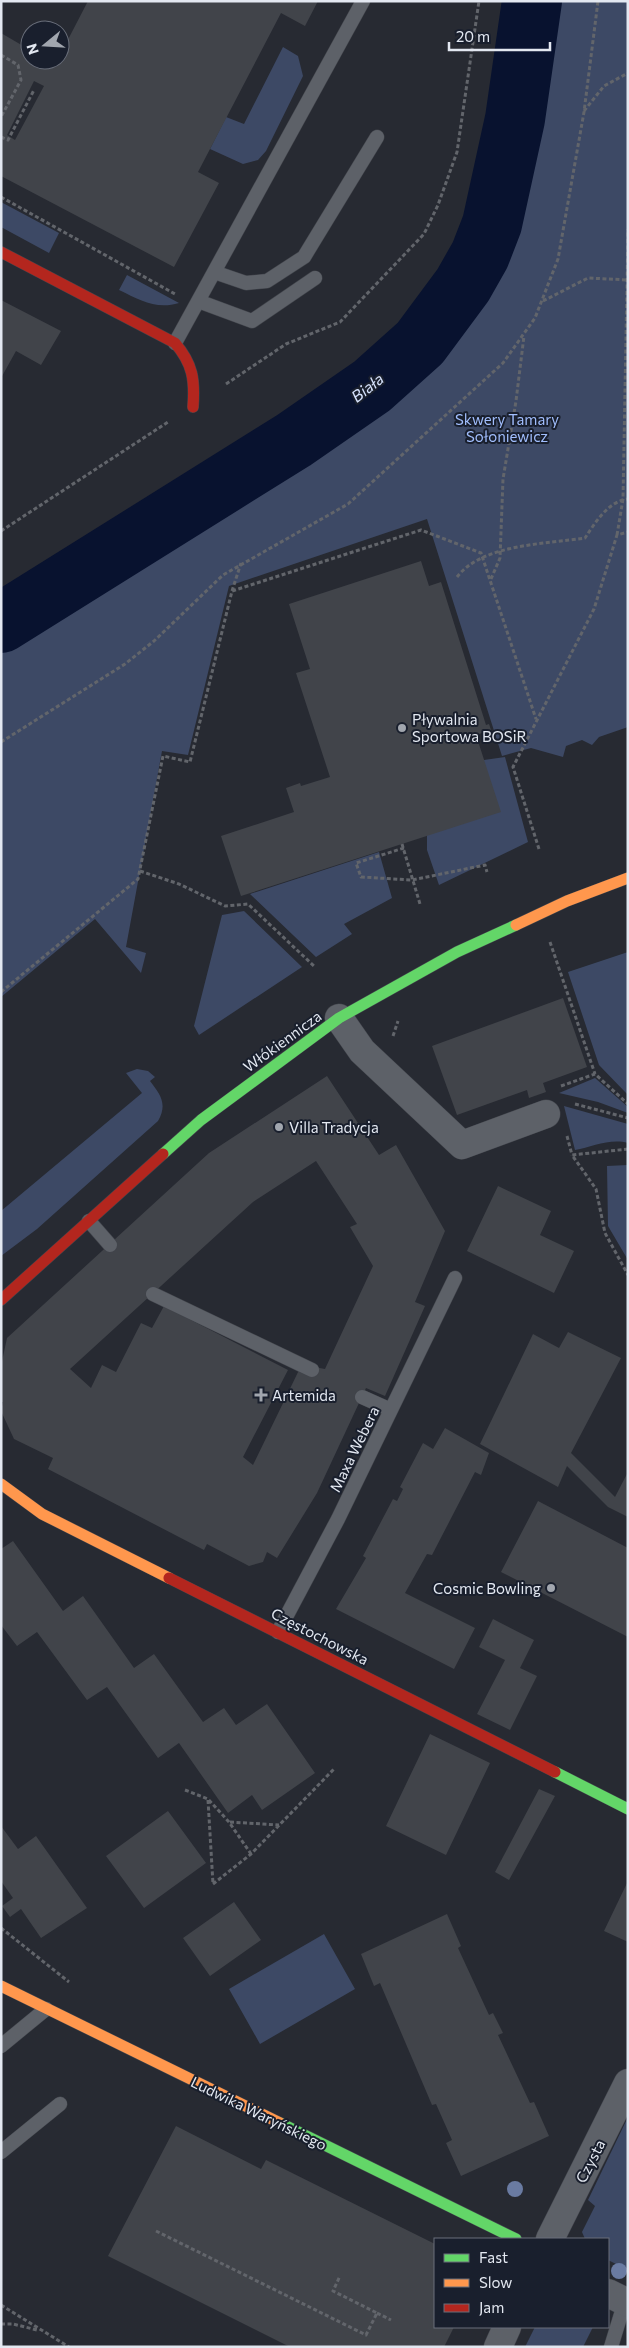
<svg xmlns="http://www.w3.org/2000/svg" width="629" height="2348" font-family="Commissioner,sans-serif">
  <rect width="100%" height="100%" fill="#272a32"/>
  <path fill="#3d4965" d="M534,1H628V727L599,737L592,745L582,740L566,746L563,757L531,748L502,756L427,519L229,586L188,755L162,751L126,947L146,953L141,973L95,919L1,997V624L294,439L372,386L420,343L463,286L480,256L492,224L516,118Z
    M283,47L298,56L303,76L266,151L258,160L243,164L210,149L226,117L244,124Z
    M1,202L59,233L49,253L1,227Z
    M127,275L179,303C156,310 140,300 119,290Z
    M505,757L528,842L439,885L427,850V835L484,760Z
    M379,852L392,898L344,924L352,934L316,957L250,894Z
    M244,911L302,967L199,1035L194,1026L222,915Z
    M628,952V1095L599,1065L568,972Z
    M137,1069L148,1071L155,1077L150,1081C160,1094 168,1104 158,1121L37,1229L1,1256V1211L142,1093L126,1073Z
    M595,1078L628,1107V1113L598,1102L559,1093Z
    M564,1106L628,1124V1143C610,1138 592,1147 575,1150Z
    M628,1165V1260L608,1226L607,1166Z
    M324,1934L355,1989L260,2044L229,1989Z
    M628,2117V2270L608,2260V2239H585L582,2232L595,2206L588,2200Z
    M535,2327H593L583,2347H525Z"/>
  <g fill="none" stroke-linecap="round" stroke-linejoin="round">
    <path stroke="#08122f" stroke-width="60" d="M1,623L294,440L372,386L420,343L463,285L480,255L492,224L515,119L532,1"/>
  </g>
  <path fill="#41444a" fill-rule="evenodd" d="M88,1H318L305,26L281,13L198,172L219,183L174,267L1,176V33L30,50V60H50L56,63L60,60V55ZM34,81L44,86L15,140L7,135Z
    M1,300L61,331L41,365L16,351L1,378Z
    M421,561L429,586L441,582L486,725L489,724L491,730L476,735L501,812L241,896L221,836L294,812L286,788L300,783L301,786L330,777L296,673L310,669L289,604Z
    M563,998L587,1067L543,1083L546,1092L529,1098L527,1090L457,1115L432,1046Z
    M327,1076L379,1155L396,1145L445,1231L415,1302L425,1306L385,1396L366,1388L317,1493L277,1558L267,1552L263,1562L249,1566L207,1544L204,1550L48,1469L53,1458L14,1439L1,1411L3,1402H1V1366L7,1338L209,1153ZM316,1161L357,1224L350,1227L373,1266L325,1369L314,1367L300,1368L253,1465L243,1457L288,1370L164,1306L152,1328L141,1323L116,1372L102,1365L91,1388L70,1369L253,1202Z
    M498,1186L551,1211L540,1235L574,1251L554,1293L467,1251Z
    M568,1332L621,1358L571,1453L615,1497L628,1472V1517L608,1507L567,1466L558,1487L480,1444L533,1334L559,1348Z
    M445,1428L489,1453L481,1475L475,1472L432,1555L427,1554L405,1593L475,1628L454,1669L336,1609L366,1558L363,1556L393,1499L397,1501L403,1489L400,1487L423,1443L433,1449Z
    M538,1501L628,1548V1637L501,1572Z
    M13,1541L63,1611L83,1596L134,1668L154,1654L203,1722L224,1708L236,1725L267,1704L315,1773L262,1810L252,1795L228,1813L179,1743L158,1758L107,1687L87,1700L37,1632L17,1646L1,1625V1549Z
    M493,1619L534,1640L520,1668L537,1676L510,1730L477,1714L505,1660L479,1647Z
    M430,1734L490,1763L446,1855L386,1826Z
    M539,1789L555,1796L509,1880L495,1872Z
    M168,1811L206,1863L144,1908L106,1856Z
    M1,1826L18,1849L36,1836L87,1908L41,1938L21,1909L10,1917L2,1906L13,1898L1,1881Z
    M628,1881V1942L604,1931Z
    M234,1902L261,1940L210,1976L183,1938Z
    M447,1914L461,1946L458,1948L489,2015L493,2013L503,2033L498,2035L530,2103L534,2102L549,2136L461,2176L446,2143L452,2140L436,2104L432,2105L380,1983L374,1986L361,1954Z
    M176,2126L261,2169L266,2160L435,2244V2327H454L444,2347H290L108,2256Z"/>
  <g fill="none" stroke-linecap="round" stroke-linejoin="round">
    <defs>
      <path id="lane" d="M214,272L246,283L267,281L304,257L377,137
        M198,301L252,321L315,278
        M175,343L363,1
        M89,1221L110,1245
        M153,1294L312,1370
        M362,1397L391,1410
        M278,1632L338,1519L455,1278
        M1,2046L46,2009
        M1,2152L60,2104
        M611,2347L625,2301"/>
      <path id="street" d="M339,1018L362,1051L462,1145L546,1114
        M550,2239L628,2083
        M608,2293L628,2303
        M498,2347L507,2327"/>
      <path id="fast" d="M163,1154L201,1120L339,1018L457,952L516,925
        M555,1772L628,1809
        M280,2123L516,2239"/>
      <path id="slow" d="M516,925L567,901L628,878
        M1,1484L42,1514L169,1578
        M1,1986L280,2123"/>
      <path id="jam" d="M1,252L175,343C193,364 195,380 193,407
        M1,1300L163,1154
        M169,1578L555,1772"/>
    </defs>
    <use href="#lane" stroke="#42454c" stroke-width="15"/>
    <use href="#street" stroke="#42454c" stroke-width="29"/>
    <use href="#fast" stroke="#42454c" stroke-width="12"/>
    <use href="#slow" stroke="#42454c" stroke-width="12"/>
    <use href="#jam" stroke="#42454c" stroke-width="12"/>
    <path stroke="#62656b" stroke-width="3" stroke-dasharray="4 2.5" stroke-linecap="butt" d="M1,55L18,65L21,80L1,117
      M584,111L604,86L628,73
      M1,137L8,140L34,90
      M1,197L175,294
      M543,301L588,278L628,280
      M226,384L286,344L340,322L424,234L438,205L457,152L479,1
      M1,531L168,422
      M617,535L623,499L628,229
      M457,577C482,544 546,544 585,538C595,523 608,501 628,499
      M491,579L500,558L503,479L516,401L524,336
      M232,591L241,563
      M1,742L125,664L154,641L223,575L348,504L503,363L535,318L558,259L584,112L598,1
      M402,844L420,904
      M404,848L356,863L361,877L412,880L485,865L487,872
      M539,849L513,767L594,609L617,535L628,532
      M140,871L179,884L225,906L248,904L315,967
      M550,942L595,1074
      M1,992L138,879L163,756L190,762L232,591L421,530L481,553L536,719
      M393,1036L398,1021
      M561,1086L595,1074L628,1104
      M575,1104L628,1118
      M567,1136L572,1155
      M628,1149L572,1155L596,1189L605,1233L628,1275
      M185,1790L208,1799L229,1822L251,1854
      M208,1800L213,1884
      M230,1822L279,1825
      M213,1884L251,1854L334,1769
      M1,1928L69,1982
      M156,2231L366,2335L377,2313L333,2291L340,2276
      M1,2305L69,2347
      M377,2313L391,2320
      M1,2324H13L37,2330"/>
    <use href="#lane" stroke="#5d6168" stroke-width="14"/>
    <use href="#street" stroke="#5d6168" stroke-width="28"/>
    <use href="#fast" stroke="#63d668" stroke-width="11"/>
    <use href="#slow" stroke="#ff974d" stroke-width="11"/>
    <use href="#jam" stroke="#b3261e" stroke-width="11"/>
  </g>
  <g fill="#6a7ba2">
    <circle cx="515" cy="2189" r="8"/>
    <circle cx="619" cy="2271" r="8"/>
  </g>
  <g fill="#a1a6ae" stroke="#191f2d" stroke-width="2">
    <circle cx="402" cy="728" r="5"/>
    <circle cx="279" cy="1127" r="5"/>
    <path d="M258.5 1387.5h5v5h5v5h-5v5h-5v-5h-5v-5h5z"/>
    <circle cx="551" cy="1588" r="5"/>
  </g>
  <g text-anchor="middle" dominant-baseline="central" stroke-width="4" stroke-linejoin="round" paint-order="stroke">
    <g font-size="15" fill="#a1befd" stroke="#191f2d">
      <text x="507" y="419">Skwery Tamary<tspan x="507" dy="17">Sołoniewicz</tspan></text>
    </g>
    <g font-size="15" fill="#e3e8f1" stroke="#191f2d" text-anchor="start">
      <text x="412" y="719">Pływalnia<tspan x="412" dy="17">Sportowa BOSiR</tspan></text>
      <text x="289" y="1127">Villa Tradycja</text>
      <text x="272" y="1395">Artemida</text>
      <text x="541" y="1588" text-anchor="end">Cosmic Bowling</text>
    </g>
    <g font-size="15" fill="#e3e8f1" stroke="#191f2d">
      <text transform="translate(282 1041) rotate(-36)">Włókiennicza</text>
      <text transform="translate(354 1449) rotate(-64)">Maxa Webera</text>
      <text transform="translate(320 1636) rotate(27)">Częstochowska</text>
      <text transform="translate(259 2113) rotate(26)">Ludwika Waryńskiego</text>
      <text transform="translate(590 2161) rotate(-63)">Czysta</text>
    </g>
    <g font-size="16" font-style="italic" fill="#d7e3fd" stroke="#191f2d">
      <text transform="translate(367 387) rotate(-38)">Biała</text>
    </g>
  </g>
  <rect width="629" height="2348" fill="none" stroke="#e3e8f1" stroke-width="5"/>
  <rect x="434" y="2238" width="175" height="90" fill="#191f2d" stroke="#6a6f7b"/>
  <rect x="444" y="2254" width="25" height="8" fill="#63d668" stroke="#6a6f7b"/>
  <text x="479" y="2263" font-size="15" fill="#e3e8f1">Fast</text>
  <rect x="444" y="2279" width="25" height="8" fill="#ff974d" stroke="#6a6f7b"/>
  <text x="479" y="2288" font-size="15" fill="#e3e8f1">Slow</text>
  <rect x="444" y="2304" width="25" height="8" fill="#b3261e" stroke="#6a6f7b"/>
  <text x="479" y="2313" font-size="15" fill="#e3e8f1">Jam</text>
  <g transform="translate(45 45) rotate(252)"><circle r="24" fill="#191f2d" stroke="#6a6f7b"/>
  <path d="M0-4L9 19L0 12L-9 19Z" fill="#a1a6ae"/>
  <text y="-8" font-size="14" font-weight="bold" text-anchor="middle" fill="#e3e8f1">N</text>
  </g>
  <path d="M449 42v8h101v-8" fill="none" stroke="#e3e8f1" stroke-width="2.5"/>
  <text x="456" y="42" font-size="15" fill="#e3e8f1" stroke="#191f2d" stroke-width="4" paint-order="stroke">20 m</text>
</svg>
